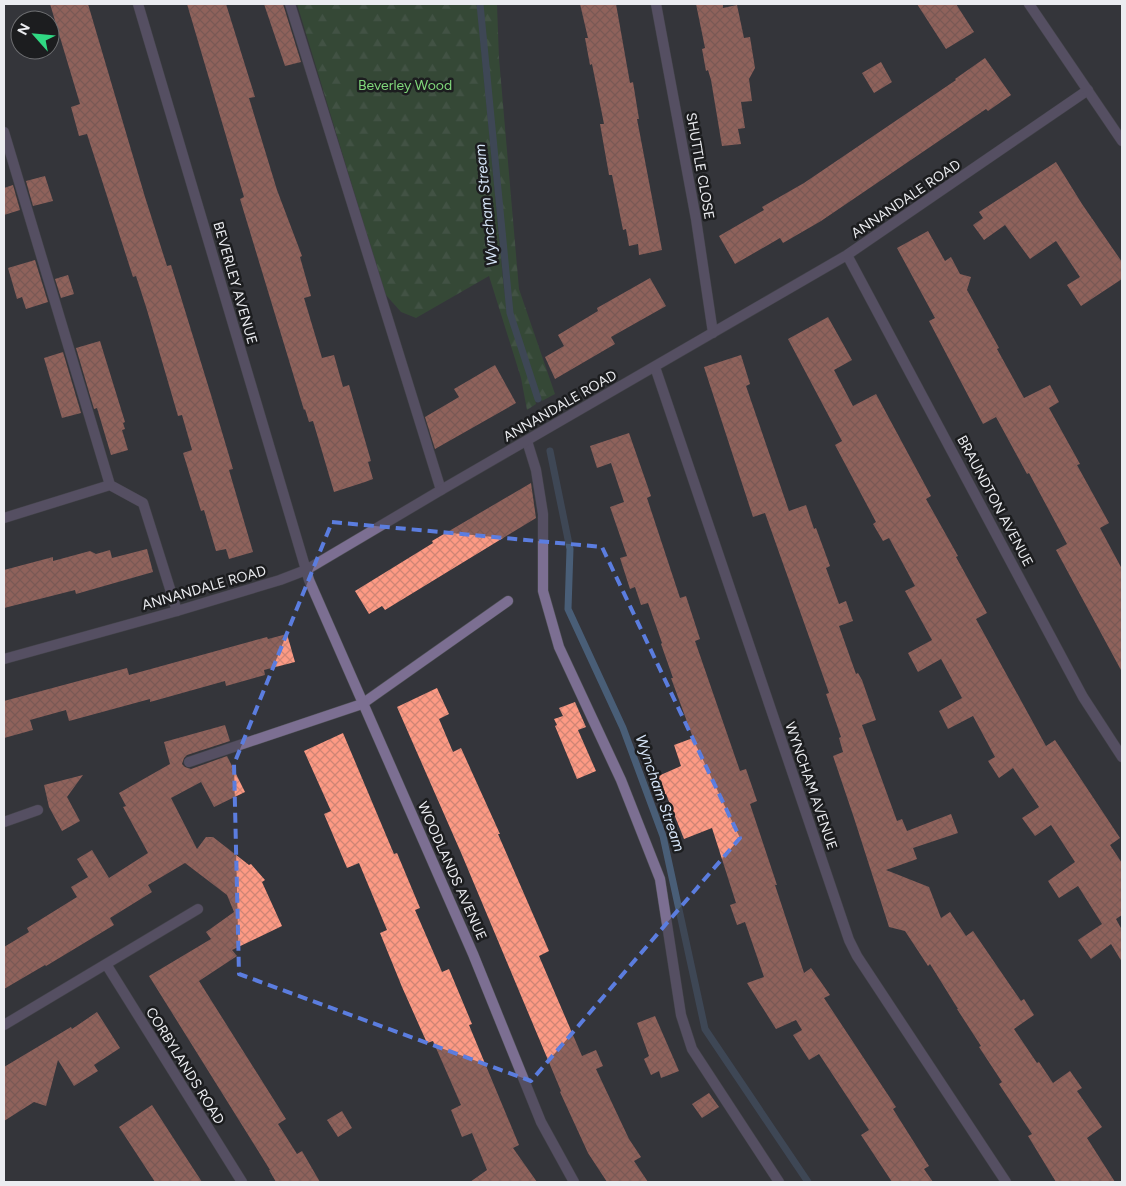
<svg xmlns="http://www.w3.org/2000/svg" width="1126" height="1186" font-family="Figtree,sans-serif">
  <defs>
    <pattern id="forest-firs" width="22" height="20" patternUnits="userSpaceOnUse" patternTransform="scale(1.25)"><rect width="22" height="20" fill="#355f32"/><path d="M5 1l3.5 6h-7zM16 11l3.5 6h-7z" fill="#527650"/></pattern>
    <pattern id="building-cross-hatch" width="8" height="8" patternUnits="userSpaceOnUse" patternTransform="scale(1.25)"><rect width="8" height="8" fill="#fd9a84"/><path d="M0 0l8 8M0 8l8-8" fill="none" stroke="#cf8575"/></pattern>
  </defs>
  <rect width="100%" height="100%" fill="#34353b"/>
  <path fill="url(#forest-firs)" d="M297,4H477L504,289L508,315L535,398L536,404L527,410L521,378L489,276L416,318L401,312L385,294Z
    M481,4H497L499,58L519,289L555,394L542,401L513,314L508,293Z"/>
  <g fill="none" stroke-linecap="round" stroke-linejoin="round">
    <path stroke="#495e77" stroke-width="7" d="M480,4L510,313L538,399
      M550,451L570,549L568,609L623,728L663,836L705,1029L808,1182"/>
  </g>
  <path fill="url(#building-cross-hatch)" d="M50,4H88L145,197L167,266L171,265L211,395L233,469L229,470L253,552L229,559L226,549L216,551L204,510L201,511L183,453L192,450L182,415L178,416L147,310L136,276L133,277L87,134L79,136L71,107L80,104Z
    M187,4H226L255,97L249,98L277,190L302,256L300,257L311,296L304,298L322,358L334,355L343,387L349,385L371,461L368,462L373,479L365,482L334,492L313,421L309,422L305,409L304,410L240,199L244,197Z
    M264,4H283L301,62L285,66Z
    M580,4H616L630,83L633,82L639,119H637L662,250L639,255L638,244L629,246L626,229L623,230L612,175H609L600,124H604L592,64L590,65L585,38H588Z
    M696,4H723V8L737,5L744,38L750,37L755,68L749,79L752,101L741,102L745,128L738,129L741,144L722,146L711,80L708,70L706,71L702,49L705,48L703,38Z
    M917,4H956L974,32L946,49Z
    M985,58L1011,95L988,111L986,109L821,221L783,243L780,238L735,264L719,236L764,210L762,207L804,183L956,80L955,79Z
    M881,62L892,82L874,93L862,73Z
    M1056,162L1082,204L1122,262V279L1081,306L1067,285L1080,277L1056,241L1030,259L1005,225L984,240L973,225L983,218L979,212Z
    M45,176L53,201L33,206L26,181Z
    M13,185L20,210L4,215V188Z
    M928,231L945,261L951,257L960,274L971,277L967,290L999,348L997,349L1024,398L1050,385L1059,402L1049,408L1080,464L1077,465L1109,523L1100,528L1122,569V672L1056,550L1067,544L1029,473L1027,474L996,417L983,424L929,321L935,318L897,248Z
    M35,260L48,302L26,309L22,297L17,299L8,268Z
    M68,275L74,294L61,298L55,279Z
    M650,278L666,306L611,337L615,344L555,379L545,357L564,346L558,335L598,311L597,308Z
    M828,317L852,360L834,370L853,406L876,394L931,496L926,499L958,556L956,557L987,613L976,619L1046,746L1055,740L1120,838L1110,845L1122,863V915L1116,919L1122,930V962L1111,944L1091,959L1078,940L1102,924L1078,886L1059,898L1048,881L1075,862L1051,825L1035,836L1022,818L1039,807L1013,768L999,778L988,761L995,757L973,716L948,729L939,711L962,698L941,659L918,672L908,653L932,640L905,591L915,586L889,538L883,541L873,524L876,522L835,445L842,441L788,339Z
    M100,341L125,422L123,423L125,429L122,430L128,450L111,455L97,408L94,409L76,348Z
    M63,352L81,413L62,418L44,358Z
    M741,355L750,384L746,386L789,511L806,505L814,529L816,528L830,566L826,568L839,604L846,601L853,621L839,626L856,674L858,673L862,680L876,720L862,725L897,821L902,819L907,831L951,814L958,833L913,848L917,859L886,870L929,887L941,918L950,912L966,936L973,931L1021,1001L1024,999L1034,1015L1014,1029L1037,1063L1039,1062L1053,1083L1070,1071L1082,1088L1077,1091L1102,1127L1087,1138L1115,1182H1056L1028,1136L1032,1134L999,1084L1002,1082L979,1047L981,1046L957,1009H958L930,964L928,966L905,931L889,927L854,818L833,756L843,752L839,738L841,737L826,694L829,693L765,513L753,517L704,367Z
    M495,365L516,403L435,449L425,417L459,397L454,389Z
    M629,433L651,496L647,498L680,598L686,596L700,639L695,641L740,771L746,769L757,801L750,804L777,885H775L804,973L811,968L830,995L824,998L896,1107L893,1109L929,1166L924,1169L933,1182H892L861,1135L869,1130L819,1054L809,1060L793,1035L802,1030L796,1020L776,1029L747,983L764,977L745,922L737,925L730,905L736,903L712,828L684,839L666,794L663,795L656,777L681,766L674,745L693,738L671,678H673L661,644L662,643L648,603L641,605L635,587L630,589L620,558L627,556L610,507L624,502L611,463L597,468L590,446Z
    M531,483L536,518L385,610L382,606L369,614L355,591L433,543L432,541Z
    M147,549L153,572L76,594L75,590L4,608V570L53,557V561L90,551L96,554L110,550L112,558Z
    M287,634L295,662L264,670L265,675L226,686L225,681L150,702V699L69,721L66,710L30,720L33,730L4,738V701L127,668L129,675L267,637L268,639Z
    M437,688L449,714L439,719L453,752L461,748L500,834H498L549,951L539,956L582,1056L596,1050L603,1066L596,1069L629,1139L641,1157L634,1161L648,1182H607L588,1153L560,1092L561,1091L462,855L397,707Z
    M575,702L586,727L578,730L596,771L577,779L555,726L557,725L554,719L563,716L559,708Z
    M225,725L230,741L187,755L184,758L182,764L185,767L191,769L227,756L245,792L214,807L201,782L171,798L197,849L206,837H213L249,865L251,864L265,880L262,882L282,926L232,950L237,956L199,981L286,1119L278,1124L297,1154L302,1151L320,1182H276L269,1170H270L149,976L211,939L206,932L234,912L227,895L185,863L148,885L152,892L110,918L114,925L46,966L45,965L4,989V947L29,932L27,928L77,897L71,887L88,877L77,859L92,850L109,878L148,853L123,807L126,806L119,793L170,764L164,742Z
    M343,733L394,854L397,853L420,908L415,910L442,972L449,969L472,1024L469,1025L519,1145L513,1148L537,1182H470L487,1170L472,1133L462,1137L451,1110L461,1105L433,1041L427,1043L402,987L380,933L387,930L359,863L347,868L324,814L331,811L304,751Z
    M83,775L67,797L80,821L62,831L49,807L44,785Z
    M97,1012L120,1048L94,1065L98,1071L74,1086L58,1060L46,1106L34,1102L4,1121V1067L71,1027L72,1029Z
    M655,1016L679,1071L661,1078L659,1071L651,1075L644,1059L649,1056L637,1023Z
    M709,1093L719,1107L702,1118L692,1104Z
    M152,1105L172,1136L202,1182H155L119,1127Z
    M342,1111L352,1128L338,1137L327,1120Z"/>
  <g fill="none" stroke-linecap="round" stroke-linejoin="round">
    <defs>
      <path id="service" d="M290,4L441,490
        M4,132L110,485L143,503L177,611
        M527,441L536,470L543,514V591L559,647L621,780L660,879L681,1015L692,1049L779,1182
        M4,518L110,485
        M189,762L362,704L508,601
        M4,822L38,810"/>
      <path id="minor" d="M138,4L309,580L473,954L541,1122L574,1182
        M656,4L696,219L713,333
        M847,255L1083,697L1122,757
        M655,367L849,940L857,956L1006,1182
        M4,659L177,611L280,580L306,570L441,490L847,255L1088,90
        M106,964L198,909
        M4,1025L106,964L242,1182"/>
      <path id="tertiary" d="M1029,4L1122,141"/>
    </defs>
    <use href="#service" stroke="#515258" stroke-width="11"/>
    <use href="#minor" stroke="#515258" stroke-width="11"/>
    <use href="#tertiary" stroke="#515258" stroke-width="11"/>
    <use href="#service" stroke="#7c6f92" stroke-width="10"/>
    <use href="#minor" stroke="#7c6f92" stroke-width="10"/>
    <use href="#tertiary" stroke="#7c6f92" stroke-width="10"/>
  </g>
  <path d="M0 0H1126V1186H0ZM332,522L602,547L740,838L531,1081L239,974L234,764Z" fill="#34353b" fill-opacity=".55" fill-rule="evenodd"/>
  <path fill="none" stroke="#5b7ddf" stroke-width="4" stroke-dasharray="10 6" stroke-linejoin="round" d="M332,522L602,547L740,838L531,1081L239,974L234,764Z"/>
  <g text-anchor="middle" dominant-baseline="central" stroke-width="5" stroke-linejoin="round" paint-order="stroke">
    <g font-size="14" fill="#80d87b" stroke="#1c1d1f">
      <text x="405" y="85">Beverley Wood</text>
    </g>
    <g font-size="14" fill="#ebecf0" stroke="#1c1d1f">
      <text transform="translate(700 166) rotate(80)">SHUTTLE CLOSE</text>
      <text transform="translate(906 199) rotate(-34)">ANNANDALE ROAD</text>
      <text transform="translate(235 283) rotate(74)">BEVERLEY AVENUE</text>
      <text transform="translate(560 406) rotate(-30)">ANNANDALE ROAD</text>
      <text transform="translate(995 501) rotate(62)">BRAUNDTON AVENUE</text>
      <text transform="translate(204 588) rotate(-16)">ANNANDALE ROAD</text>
      <text transform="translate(811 786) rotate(71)">WYNCHAM AVENUE</text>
      <text transform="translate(452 871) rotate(66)">WOODLANDS AVENUE</text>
      <text transform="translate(185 1066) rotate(58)">CORBYLANDS ROAD</text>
    </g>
    <g font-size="15" font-style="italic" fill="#d7e6f9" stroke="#1c1d1f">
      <text transform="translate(486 205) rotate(-96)">Wyncham Stream</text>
      <text transform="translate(660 793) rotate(71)">Wyncham Stream</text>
    </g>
  </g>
  <rect width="1126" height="1186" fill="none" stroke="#ebecf0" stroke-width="10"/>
  <g transform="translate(35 35) rotate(297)"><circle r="24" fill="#1c1d1f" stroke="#6f7073"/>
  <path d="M0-4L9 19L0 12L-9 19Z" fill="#30d883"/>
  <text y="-8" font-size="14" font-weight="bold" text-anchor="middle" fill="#ebecf0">N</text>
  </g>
</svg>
